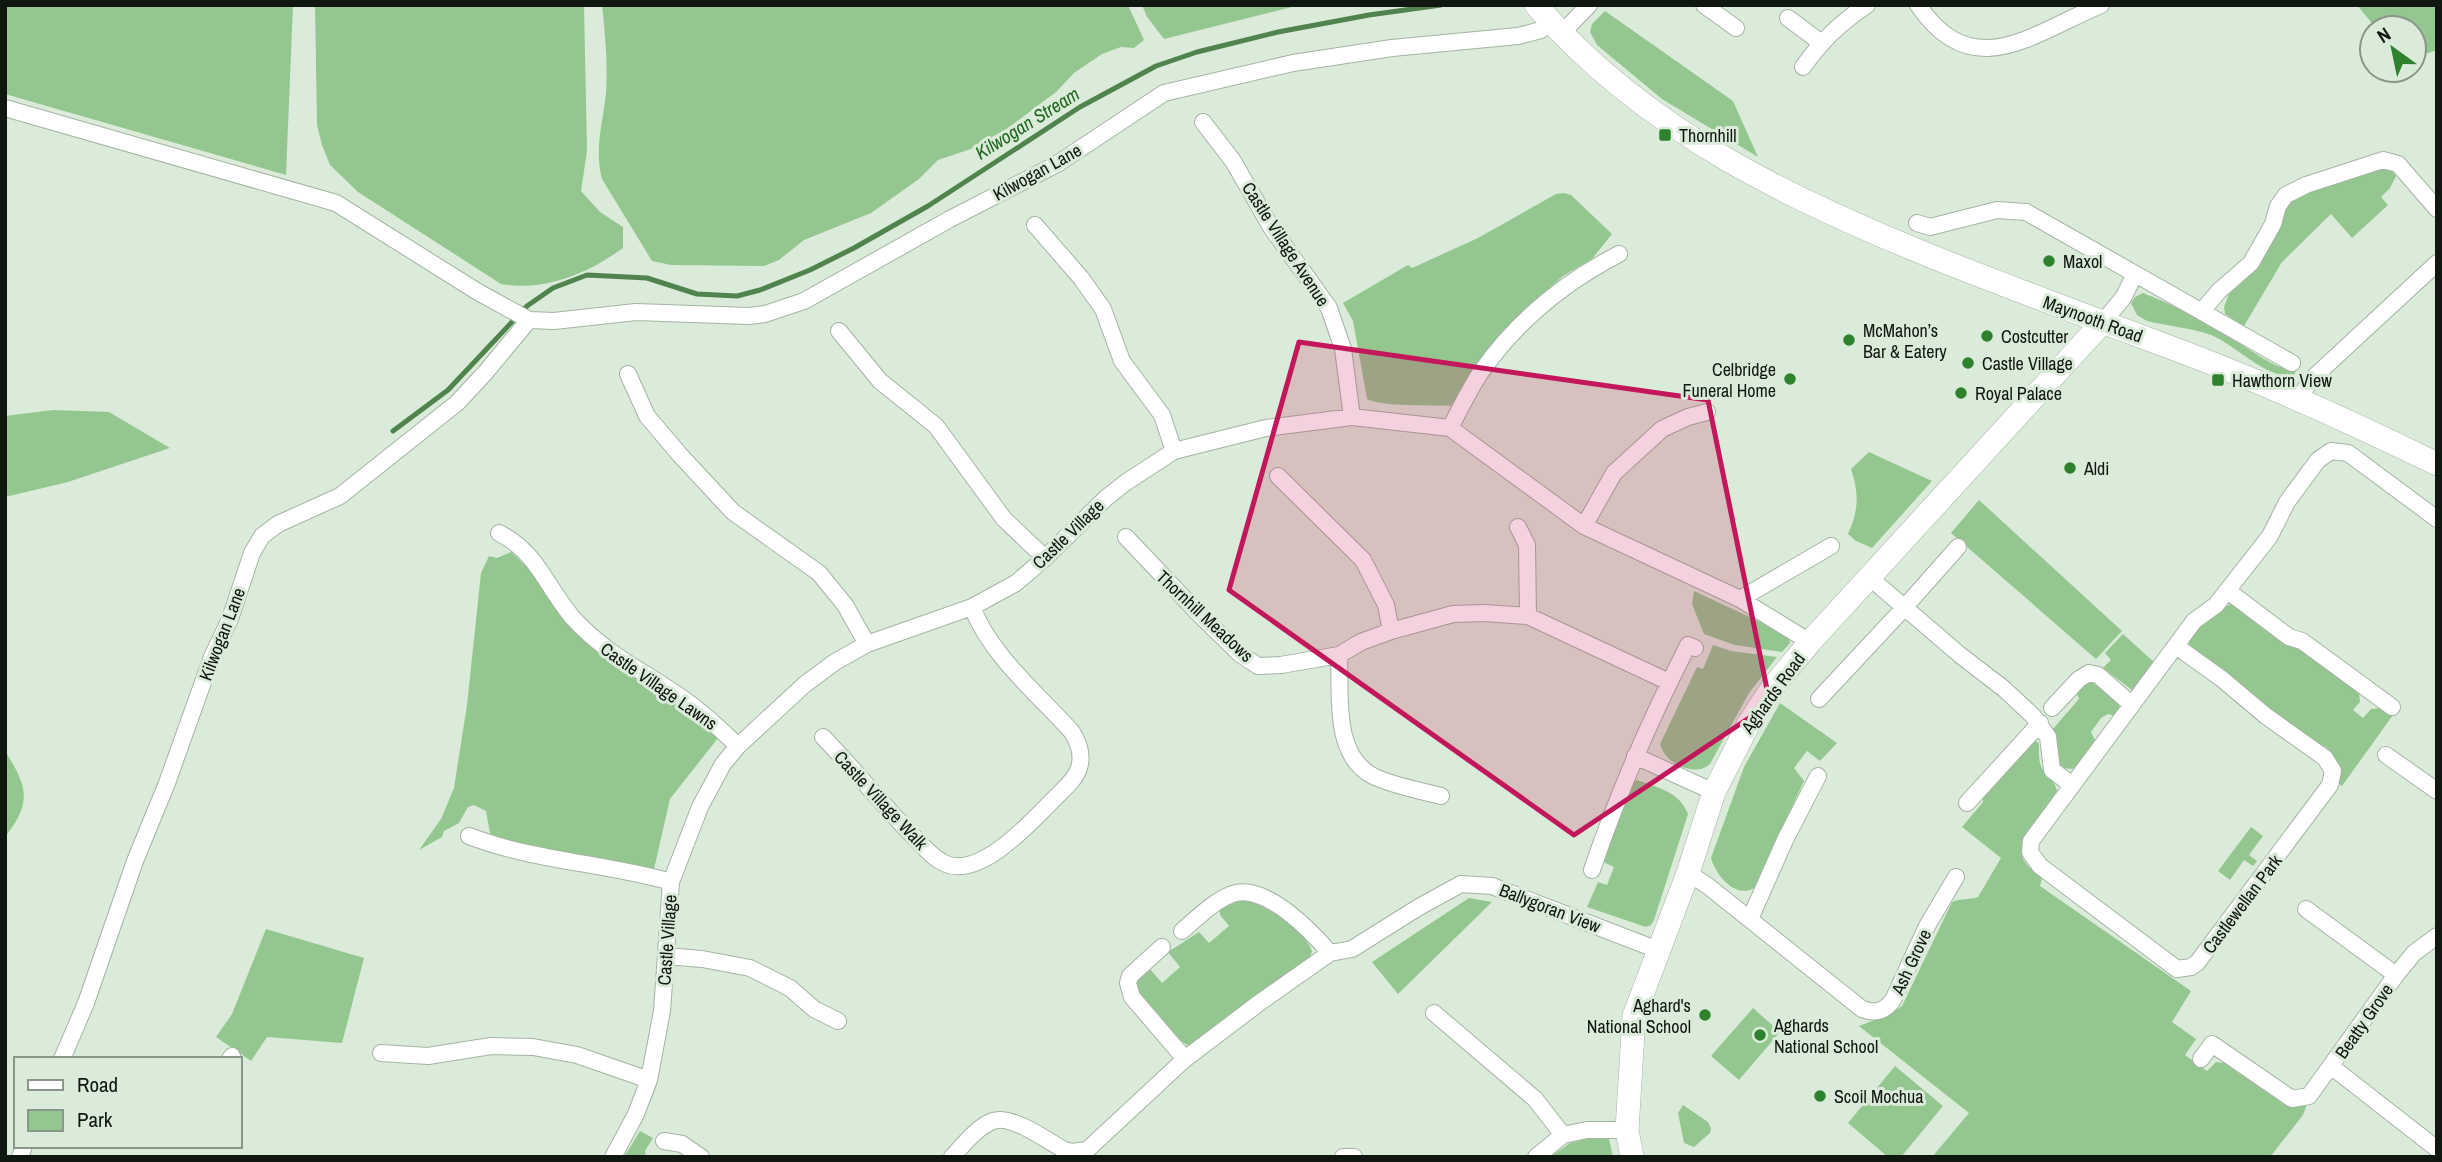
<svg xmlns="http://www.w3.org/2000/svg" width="2442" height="1162" font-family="'Archivo Narrow',sans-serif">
  <rect width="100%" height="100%" fill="#dbebd9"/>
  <path fill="#94c790" d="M5,5H293L286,175L5,94Z
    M315,5H584L587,151L581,191L600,212L623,227V248C589,273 544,292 501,284L358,192L330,165L322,145L317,125Z
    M602,5H1128L1144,40L1134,48L1121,47L1102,54L1074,73L1056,92L1008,128L971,149L938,160L919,179L871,213L804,240L779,260L764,266L671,265L652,261L602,179C594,149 603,123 606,93C608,65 605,33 602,5Z
    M1142,5H1300L1164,39L1147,17Z
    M2357,5H2437V50L2414,58V28H2376Z
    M1605,11L1733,101L1758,157L1662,99L1597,45L1590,32L1592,24Z
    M2378,169L2391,170L2396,176L2390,188L2381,197L2388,205L2352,238L2331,214L2282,262L2244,326L2225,314L2224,307L2229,294L2251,274L2275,237L2287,204L2303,193Z
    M1564,193L1571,195L1612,234L1592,259L1563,276L1515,319L1479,360L1451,406C1433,405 1381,407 1367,399L1353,321L1343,303L1408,265L1412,268L1478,238L1556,194Z
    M2143,293C2169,303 2194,316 2218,329C2237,340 2276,372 2296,370L2294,376C2264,378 2236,345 2211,335C2191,328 2167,326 2147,321L2137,315L2131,303L2135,297Z
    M53,410L109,412L170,448L68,482L5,497V416Z
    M1869,452L1932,481L1872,548L1856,541L1848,534C1859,510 1859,493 1851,469Z
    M1979,500L2122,631L2096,659L1951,533Z
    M511,552L529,569L595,649L702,721L718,738L670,799L654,869L557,854L497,839L490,833L486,811L474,805L468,807L459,823L444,831L442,837L419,850L441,819L454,788L467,705L481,573L489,556L497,558Z
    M1694,591L1784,633L1789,637L1790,643L1782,652L1735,645L1704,634L1692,604Z
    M2233,604L2285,644L2296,645L2359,692L2360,702L2353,710L2363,718L2371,709L2379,708L2393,715L2342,786L2339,784L2340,765L2327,748L2304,736L2249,695L2247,689L2190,646L2189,642C2197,629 2218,606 2233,604Z
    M2123,634L2155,663L2138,687L2132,690L2103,668L2111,660L2105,653Z
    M1713,645L1731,651L1777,657L1749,693L1710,764C1695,778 1664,763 1660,744L1697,667L1703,669Z
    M2091,681L2119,703L2120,709L2115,716L2108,714L2101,718L2091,732L2096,742L2073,769L2063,768L2057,763L2051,731L2079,699L2076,691L2083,684Z
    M1780,703L1837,743L1820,761L1807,751L1794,768L1804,781L1754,888C1736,899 1716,876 1711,858L1744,767Z
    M2036,741L2039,744C2039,754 2038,763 2044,772C2049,779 2055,781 2057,791L2022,850L2023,859L2028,866L2042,878L2040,886L2191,991L2172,1022L2196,1039L2185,1055L2207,1071L2216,1062L2224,1063L2285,1105L2307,1104L2303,1115L2270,1157H1932L1969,1113L1859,1026L1890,1014L1902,1006L1952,902C1962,898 1969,900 1978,897L2001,858L1962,827L1983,802L1982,798L2032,742Z
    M5,751C28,787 32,803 5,837Z
    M1637,780C1658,788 1679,791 1688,814L1654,920L1651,925L1646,927L1587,907L1598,882L1607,885L1614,867L1605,863L1602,853L1632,784Z
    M2251,827L2263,836L2249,855L2257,861L2253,866L2244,860L2230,880L2218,871Z
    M1469,898L1492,902L1398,994L1372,962Z
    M1236,899C1259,898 1305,930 1312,951L1310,958L1193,1044L1187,1045L1180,1040L1138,993L1135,983L1150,969L1162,983L1180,967L1168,952L1199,932L1209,943L1229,926L1220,915V909Z
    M266,929L364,958L342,1043L267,1037L251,1061L216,1037L232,1014Z
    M1753,1008L1780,1032L1739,1080L1711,1056Z
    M1895,1066L1943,1106L1901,1157H1888L1848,1123Z
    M1683,1105L1708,1122L1711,1128L1710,1133L1694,1147L1684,1143L1678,1113Z
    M640,1131L653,1138L645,1151L646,1157H624Z
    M1595,1137L1609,1139L1613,1157H1550L1570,1143Z"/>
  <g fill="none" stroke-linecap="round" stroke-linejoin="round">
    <path stroke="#51834e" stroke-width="5" d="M393,431L448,390L527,306L553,288L587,275L647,278L697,294L737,296L760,290L810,270L854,248L928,206L1080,107L1156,66L1197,52L1278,32L1369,15L1441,5"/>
    <defs>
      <path id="street" d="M1704,5L1736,28
        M1918,5C1973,86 2033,33 2101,5
        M1788,18L1820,42
        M1561,34L1589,5
        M1803,67C1821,41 1841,22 1867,5
        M5,108L336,203L478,292L529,320L554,321L636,312L749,316L765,314L804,301L950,219L1057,164L1164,93L1293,63L1392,48L1518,36L1541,30L1550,22
        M1203,122L1233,161L1271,227L1329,308L1343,349L1352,417
        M1917,223L1930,227L1997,210L2026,212L2292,363
        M1035,225L1081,278L1103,309L1122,361L1162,415L1174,451
        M2202,311L2219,291L2251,263L2273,224L2278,206L2286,195L2306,185L2383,160L2398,164L2437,209
        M2102,323L2123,298L2135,274
        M839,331L880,381L936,426L1004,519L1045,558
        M628,374L647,416L680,455L733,512L819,573L845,605L867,644
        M2302,400L2306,387L2316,375L2437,263
        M1450,428C1460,409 1469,390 1481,372C1516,322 1565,282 1619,254
        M1278,476L1363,560L1386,605L1391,631
        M1584,526L1614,473L1662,429L1688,417L1707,412
        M1518,527L1527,545L1528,616
        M499,533C537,552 546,586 572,617C607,656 648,673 689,703C707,716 722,731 738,746
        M1126,537L1197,612L1240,654L1258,666L1281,665L1339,655L1361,642L1391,631L1453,614L1484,613L1528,616L1669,682
        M1869,577L1960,655L2003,688L2033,716L2048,737L2052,770L2072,785
        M2228,591L2289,637L2302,641L2392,707
        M1740,599L1831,546
        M2176,646L2222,679L2266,716L2325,758L2333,771L2330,785L2197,963L2191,967L2177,969L2040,866L2030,852L2031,841L2194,621L2216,605L2270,536L2287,502L2318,460L2331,451L2348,453L2437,519
        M1339,655C1341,693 1332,755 1373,776C1393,786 1419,790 1441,796
        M1819,699L1904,608L1958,547
        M2052,708L2079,679L2089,673L2098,675L2132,705
        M823,737C855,770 884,807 917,840C926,849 934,859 946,864C981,878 1030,823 1052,801C1061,791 1075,781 1079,768C1083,755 1079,743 1072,732C1038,694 991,656 972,607
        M2386,755L2437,791
        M1635,756L1714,792
        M1967,803L2040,723
        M469,836C534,861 604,863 671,882
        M1592,870C1618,793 1651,718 1688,645L1695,648
        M1688,873L1708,886L1862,1009C1875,1014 1885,1011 1893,1000L1927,926L1956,877
        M2306,909L2396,975
        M1750,919L1785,840L1818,776
        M1182,931C1196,919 1218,897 1236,893C1268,886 1312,932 1330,953
        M1162,947L1130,976L1128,983L1132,997L1185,1059
        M666,956L702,959L750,968L790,988L814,1009L838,1021
        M1434,1013L1535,1099L1563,1135L1587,1130H1627
        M381,1053L428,1056L491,1046L533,1047L577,1055L649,1080
        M62,1059L86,1003L135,861L167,783L212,657L230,619L252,553L262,536L278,524L340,496L457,403L485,373L529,320
        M230,1059L232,1056
        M2201,1059L2212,1044L2292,1099L2309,1096L2396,975L2414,953L2437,936
        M2332,1067L2437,1149
        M664,1141L682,1144L701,1157
        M20,1157L24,1146
        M613,1157L636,1114L649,1080L662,1011L671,882L700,807L723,764L738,746L804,685L835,662L867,644L972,607L1016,583L1045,558L1106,498L1125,483L1174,451L1266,428L1352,417L1450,428L1584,526L1740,599L1810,642
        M952,1157C964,1144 977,1127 993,1121C1011,1114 1048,1141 1064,1150L1072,1152L1087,1150L1185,1059L1259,1003L1330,953L1352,949L1419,907L1461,884L1492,886L1658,950
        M1343,1157H1354
        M1536,1157L1563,1135"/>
      <path id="secondary" d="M1536,5C1646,133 1799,204 1953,265C2020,291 2088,317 2156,342C2252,377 2345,419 2437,464
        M1632,1157L1627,1130L1634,1016L1688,873L1714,792L1749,723L1772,688L1810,642L2102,323"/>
    </defs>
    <use href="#street" stroke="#a4b4a3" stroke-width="18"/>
    <use href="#secondary" stroke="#a4b4a3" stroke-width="24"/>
    <use href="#street" stroke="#fff" stroke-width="16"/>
    <use href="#secondary" stroke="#fff" stroke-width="23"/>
  </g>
  <path fill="#c2185b" fill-opacity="0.2" stroke="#c2185b" stroke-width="5" stroke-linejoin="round" d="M1299,342L1708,400L1770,704L1574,835L1229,590Z"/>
  <g fill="#2e812d" stroke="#dbebd9" stroke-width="2.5">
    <rect x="1658" y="128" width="14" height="14" rx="3.5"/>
    <circle cx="2049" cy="261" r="7"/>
    <circle cx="1987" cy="336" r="7"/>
    <circle cx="1849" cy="340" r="7"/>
    <circle cx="1968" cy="363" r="7"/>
    <circle cx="1790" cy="379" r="7"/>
    <rect x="2211" y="373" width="14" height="14" rx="3.5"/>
    <circle cx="1961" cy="393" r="7"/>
    <circle cx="2070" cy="468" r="7"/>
    <circle cx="1705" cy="1015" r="7"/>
    <circle cx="1760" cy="1035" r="7"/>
    <circle cx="1820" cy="1096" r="7"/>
  </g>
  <g text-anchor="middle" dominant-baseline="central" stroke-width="6" stroke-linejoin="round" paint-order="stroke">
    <g font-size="18" fill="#101610" stroke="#dbebd9" text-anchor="start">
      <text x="1679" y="135">Thornhill</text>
      <text x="2063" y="261">Maxol</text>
      <text x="1863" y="330">McMahon’s<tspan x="1863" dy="21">Bar &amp; Eatery</tspan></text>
      <text x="2001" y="336">Costcutter</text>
      <text x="1982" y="363">Castle Village</text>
      <text x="1776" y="369" text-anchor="end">Celbridge<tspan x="1776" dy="21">Funeral Home</tspan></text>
      <text x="2232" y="380">Hawthorn View</text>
      <text x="1975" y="393">Royal Palace</text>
      <text x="2084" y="468">Aldi</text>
      <text x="1691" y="1005" text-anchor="end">Aghard's<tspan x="1691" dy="21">National School</tspan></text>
      <text x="1774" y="1025">Aghards<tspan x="1774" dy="21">National School</tspan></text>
      <text x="1834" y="1096">Scoil Mochua</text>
    </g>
    <g font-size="18" fill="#101610" stroke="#dbebd9">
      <text transform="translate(1037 172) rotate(-29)">Kilwogan Lane</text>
      <text transform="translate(1286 244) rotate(57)">Castle Village Avenue</text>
      <text transform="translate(2093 319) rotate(20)">Maynooth Road</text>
      <text transform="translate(1068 534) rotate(-44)">Castle Village</text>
      <text transform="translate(1205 616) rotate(43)">Thornhill Meadows</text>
      <text transform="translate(222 634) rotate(-69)">Kilwogan Lane</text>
      <text transform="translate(659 686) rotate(35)">Castle Village Lawns</text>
      <text transform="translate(1773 693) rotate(-54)">Aghards Road</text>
      <text transform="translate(881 800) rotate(47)">Castle Village Walk</text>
      <text transform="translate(2242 904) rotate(-53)">Castlewellan Park</text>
      <text transform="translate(1550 908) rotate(21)">Ballygoran View</text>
      <text transform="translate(667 940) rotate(-86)">Castle Village</text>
      <text transform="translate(1911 962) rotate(-65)">Ash Grove</text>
      <text transform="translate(2364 1021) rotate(-55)">Beatty Grove</text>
    </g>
    <g font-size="19" font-style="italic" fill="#226721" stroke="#dbebd9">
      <text transform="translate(1027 123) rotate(-32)">Kilwogan Stream</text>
    </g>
  </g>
  <rect width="2442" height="1162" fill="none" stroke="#101610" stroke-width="14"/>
  <rect x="14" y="1057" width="228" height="91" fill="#dbebd9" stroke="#8a9689" stroke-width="2"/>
  <rect x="28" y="1080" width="35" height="10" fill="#ffffff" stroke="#8a9689" stroke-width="2"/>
  <text x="77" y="1092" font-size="21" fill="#101610">Road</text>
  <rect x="28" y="1110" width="35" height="21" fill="#94c790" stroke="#8a9689" stroke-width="2"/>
  <text x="77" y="1127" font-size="21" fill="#101610">Park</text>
  <g transform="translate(2393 49) rotate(327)"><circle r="33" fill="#dbebd9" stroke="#8a9689" stroke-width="2"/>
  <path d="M0-5L12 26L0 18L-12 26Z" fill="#2e812d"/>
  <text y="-10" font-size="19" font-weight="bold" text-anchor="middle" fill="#101610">N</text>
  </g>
</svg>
